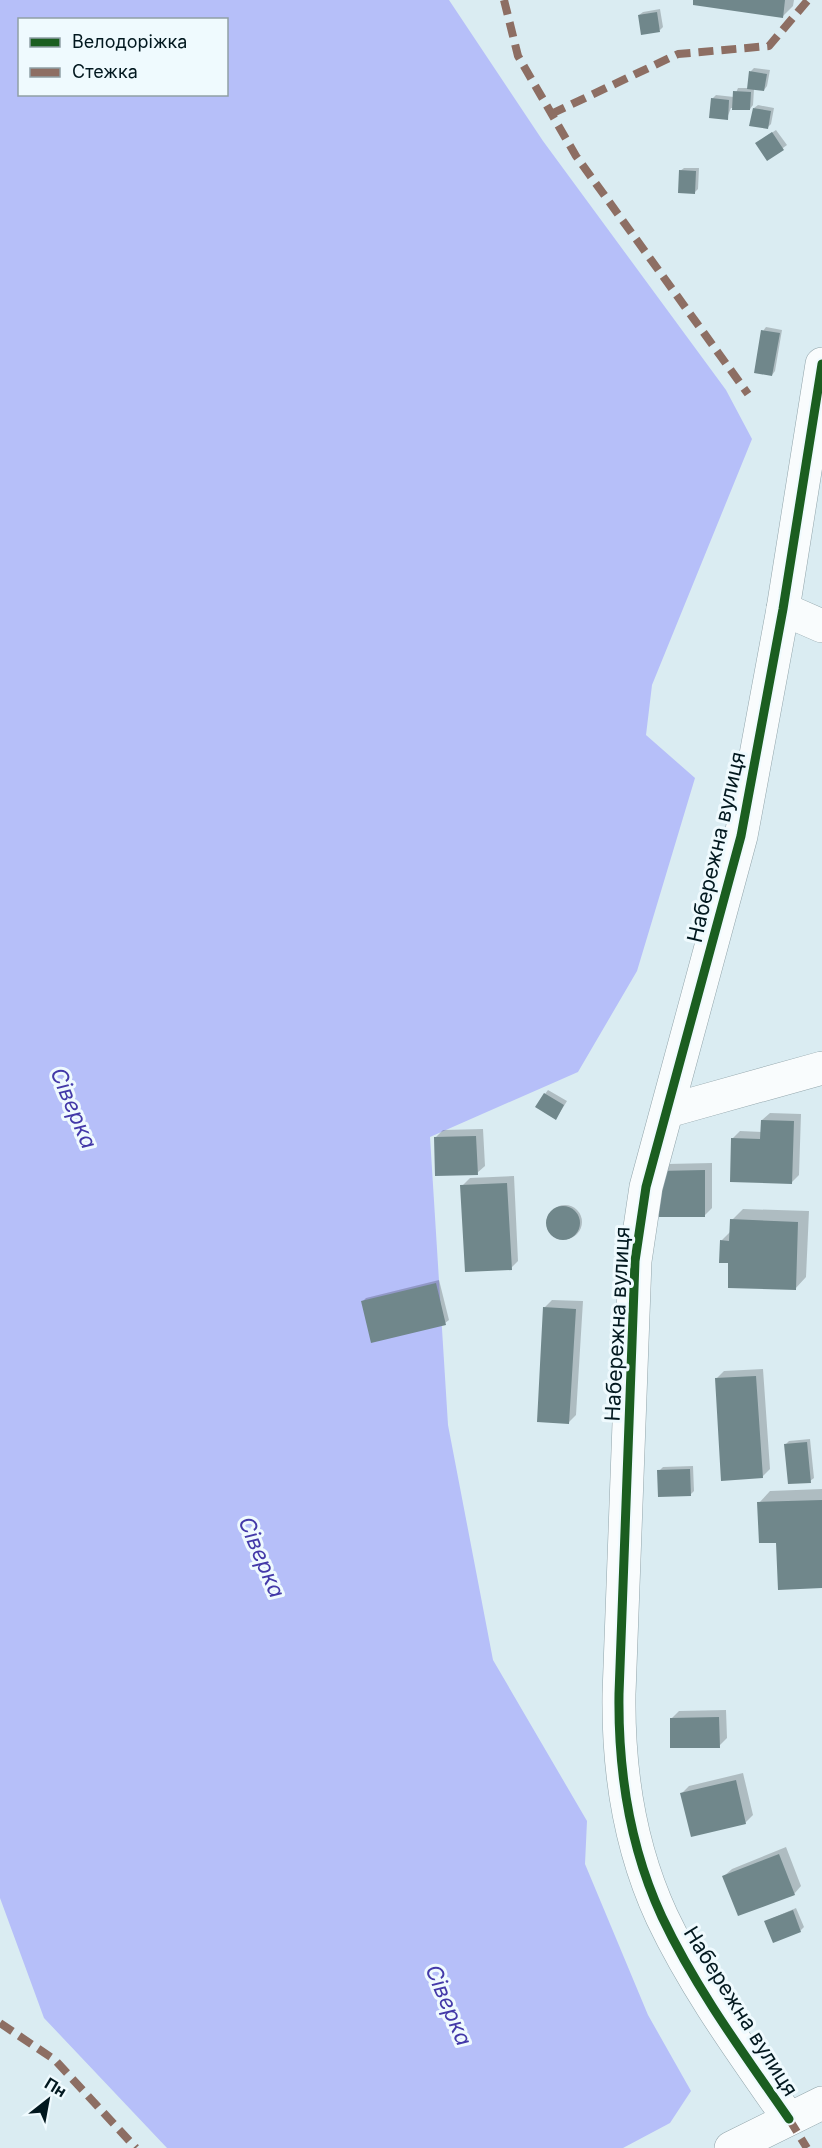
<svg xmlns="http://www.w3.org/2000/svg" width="822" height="2148" font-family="Inter,sans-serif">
  <rect width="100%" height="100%" fill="#daecf2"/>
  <path fill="#b6bff9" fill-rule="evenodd" d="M0,0H449L543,141L726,390L752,439L652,685L646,735L695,778L637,971L578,1072L430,1137L448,1425L493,1660L587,1821L585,1864L648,2015L691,2091L670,2123L623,2148H167L44,2018L0,1898ZM20,20H226V94H20Z"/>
  <path fill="#0003" d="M695,0H794L793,6L782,17Z
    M660,9L663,27L660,30L639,15L643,12Z
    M754,68L770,70L767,86L764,90L754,89L753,105L750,109L731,108L727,118L712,99L716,95L734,97L738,88H748L751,71Z
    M758,105L774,108L771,124L767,128L754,108Z
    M776,130L787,145L768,159L761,140Z
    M684,168H699L698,189L694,193L680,171Z
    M766,327L782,330L775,371L772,375L763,331Z
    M548,1090L567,1101L559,1114L545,1094Z
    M770,1113L801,1114L799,1175L792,1182L732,1139L740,1131L762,1132V1120Z
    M483,1129L485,1166L477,1173L435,1138L443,1130Z
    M712,1163V1208L705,1215L660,1216L667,1164Z
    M514,1176L518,1261L511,1268L462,1186L470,1178Z
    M548 1222a17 17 0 1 1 34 0a17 17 0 1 1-34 0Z
    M743,1209L809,1211L806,1277L795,1289L730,1262L721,1241L731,1231L732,1220Z
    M439,1280L449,1320L445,1323L363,1301L366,1298Z
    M552,1300L583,1301L576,1415L569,1422L545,1307Z
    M763,1369L770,1469L762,1477L716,1379L724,1371Z
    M810,1439L814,1478L810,1481L785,1445L789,1441Z
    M693,1466L694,1491L690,1495L659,1471L663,1467Z
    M822,1489V1586L778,1541L759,1503L770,1491Z
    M726,1710L727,1738L719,1746L671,1719L679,1711Z
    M743,1773L753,1815L745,1823L682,1793L689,1786Z
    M786,1847L801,1886L794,1894L724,1876L732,1869Z
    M796,1908L804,1927L800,1931L766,1921Z"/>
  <path fill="#70878b" d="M693,0H785L783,18L693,5Z
    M657,12L660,32L641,35L638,15Z
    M749,71L767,74L764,91L747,89Z
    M733,91L751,92L750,110H732Z
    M711,98L729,100L728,120L709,118Z
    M753,108L771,111L768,129L749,126Z
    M772,132L784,150L767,161L755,143Z
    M679,170L696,171L695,194L678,193Z
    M761,330L780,333L772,376L754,373Z
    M544,1093L564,1105L556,1120L535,1107Z
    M761,1120L794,1121L792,1184L730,1182L731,1138L760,1139Z
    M476,1136L478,1175L435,1176L434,1137Z
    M705,1170V1217H659L658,1171Z
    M507,1183L512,1270L465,1272L460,1185Z
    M546 1223a17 17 0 1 1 34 0a17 17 0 1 1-34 0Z
    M730,1219L798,1222L796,1290L728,1288V1263H719L720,1240L729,1241Z
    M436,1283L446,1325L371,1343L361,1301Z
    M543,1307L576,1309L569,1424L537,1422Z
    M756,1376L763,1478L721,1481L715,1378Z
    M807,1442L811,1483L788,1484L784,1444Z
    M690,1469L691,1496L658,1497L657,1470Z
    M822,1500V1588L778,1590L776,1543H759L757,1502Z
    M719,1717L720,1748H670V1718Z
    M736,1780L746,1824L691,1837L680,1793Z
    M779,1854L795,1895L738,1916L722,1876Z
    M793,1910L801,1932L773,1943L764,1921Z"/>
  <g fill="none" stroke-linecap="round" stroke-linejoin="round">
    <defs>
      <path id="minor" d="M783,609L822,626
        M668,1111L822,1068"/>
      <path id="tertiary" d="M789,2119C744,2054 696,1989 662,1917C630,1848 618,1770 619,1694L635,1261L646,1187L741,836L783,609L822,364
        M731,2148L822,2103"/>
    </defs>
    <use href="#minor" stroke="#91a4aa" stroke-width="34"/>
    <use href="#tertiary" stroke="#91a4aa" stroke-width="34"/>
    <use href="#minor" stroke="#f9fcfd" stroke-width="33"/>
    <use href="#tertiary" stroke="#f9fcfd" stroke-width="33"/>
    <path stroke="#8d6e63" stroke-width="8" stroke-dasharray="15 8" stroke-linecap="butt" d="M504,0L518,56L576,156L748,394
      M551,114L678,54L769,46L808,0
      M0,2023L55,2060L136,2148
      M789,2119L807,2148"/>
    <defs>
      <path id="cycleway" d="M789,2119C744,2054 696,1989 662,1917C630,1848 618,1770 619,1694L635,1261L646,1187L741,836L783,609L822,364"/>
    </defs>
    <use href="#cycleway" stroke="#effafe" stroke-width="13"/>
    <use href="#cycleway" stroke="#1b5e20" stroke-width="9"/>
  </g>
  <g text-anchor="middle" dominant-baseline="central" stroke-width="6" stroke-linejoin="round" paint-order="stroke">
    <g font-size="21" fill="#02181f" stroke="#effafe">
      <text transform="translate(716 847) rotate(-77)">Набережна вулиця</text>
      <text transform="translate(617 1324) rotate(-87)">Набережна вулиця</text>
      <text transform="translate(741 2011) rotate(58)">Набережна вулиця</text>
    </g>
    <g font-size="22" font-style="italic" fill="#4339a8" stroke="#effafe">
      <text transform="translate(74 1108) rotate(67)">Сіверка</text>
      <text transform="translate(262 1557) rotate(67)">Сіверка</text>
      <text transform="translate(449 2005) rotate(67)">Сіверка</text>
    </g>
  </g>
  <rect x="18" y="18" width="210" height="78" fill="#effafe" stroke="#90a0a5" stroke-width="1.5"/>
  <rect x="30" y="38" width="30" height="9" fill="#1b5e20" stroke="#90a0a5" stroke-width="1.5"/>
  <text x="72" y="48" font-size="18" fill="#02181f">Велодоріжка</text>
  <rect x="30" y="68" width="30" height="9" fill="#8d6e63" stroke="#90a0a5" stroke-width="1.5"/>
  <text x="72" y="78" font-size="18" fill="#02181f">Стежка</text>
  <g transform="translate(48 2100) rotate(31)" stroke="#effafe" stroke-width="4.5" paint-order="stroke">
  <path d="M0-4.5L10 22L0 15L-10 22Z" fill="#02181f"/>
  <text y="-9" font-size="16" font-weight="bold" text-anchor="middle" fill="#02181f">Пн</text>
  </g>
</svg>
